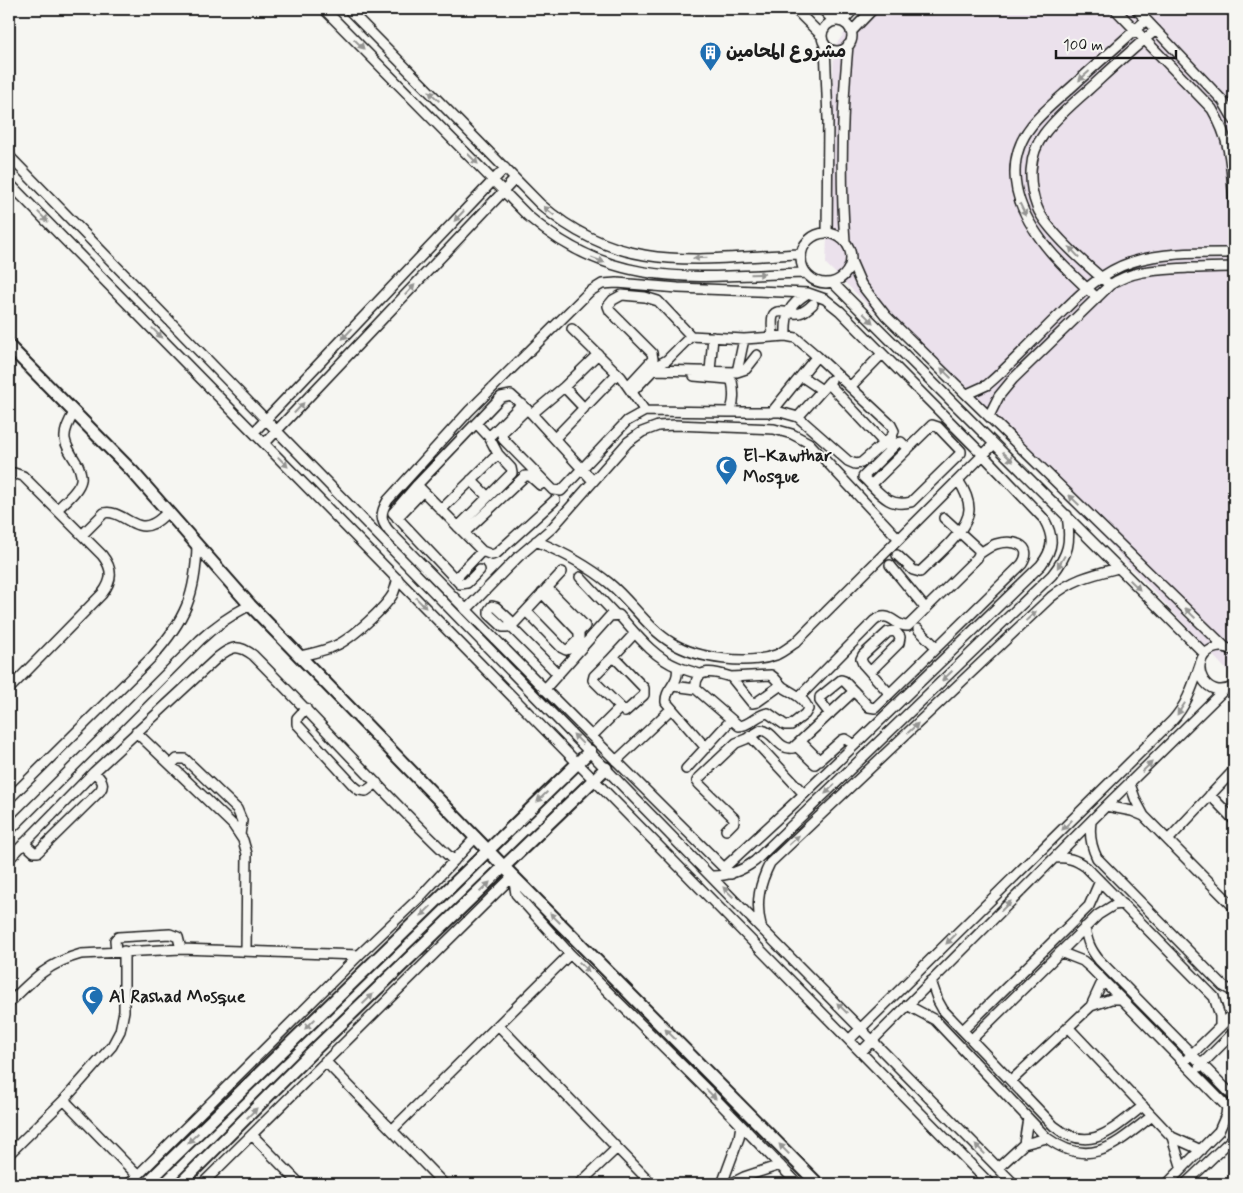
<svg xmlns="http://www.w3.org/2000/svg" width="1243" height="1193" font-family="Mynerve,'Playpen Sans Arabic',sans-serif">
  <rect width="100%" height="100%" fill="#f6f6f2"/>
  <filter id="ink" filterUnits="userSpaceOnUse"><feTurbulence type="fractalNoise" baseFrequency=".02" numOctaves="2"/><feDisplacementMap in="SourceGraphic" scale="10" xChannelSelector="R" yChannelSelector="G"/><feConvolveMatrix kernelMatrix="1 2 1 2 8 2 1 2 1" color-interpolation-filters="sRGB"/></filter>
  <g filter="url(#ink)">
    <path fill="#ebe1ec" d="M866,9H1234V678L1103,537L826,264L834,47L855,19Z"/>
    <g fill="none" stroke-linecap="round" stroke-linejoin="round">
      <defs>
        <path id="minor" d="M324,9L528,216C615,292 699,276 805,273
          M348,9L540,204C622,276 700,258 801,254
          M795,9L822,36
          M822,9L834,21
          M1115,9L1212,109C1232,143 1231,166 1234,204
          M1136,9L1223,101L1234,120
          M836,21L839,9
          M822 36a15 15 0 1 1 30 0a15 15 0 1 1-30 0Z
          M842,22L854,9
          M851,32L873,9
          M825,46L828,119L827,233
          M9,156L761,928L1014,1184
          M9,183L990,1184
          M801 258a25 25 0 1 1 50 0a25 25 0 1 1-50 0Z
          M845,241C840,176 842,110 848,45
          M851,261L861,284L886,316L1225,647
          M833,283L1205,654
          M1110,285C1091,269 1045,229 1037,207C1028,184 1028,155 1044,134C1056,118 1072,104 1087,91C1110,70 1132,49 1156,30
          M1097,298C1076,278 1053,258 1037,234C1014,201 1004,160 1032,125C1044,110 1061,97 1076,83C1099,62 1123,41 1146,20
          M572,329L621,377L645,411
          M691,336L744,339L786,336L796,338L817,356L771,413
          M786,336C785,313 789,305 808,293
          M773,337C773,331 771,322 773,316C776,307 792,315 799,313C805,312 809,308 813,304
          M654,370L737,372L746,369L757,355
          M710,371L713,337
          M737,372L744,339
          M801,376L822,390
          M828,383L887,446
          M628,386L653,359L652,353L610,311L608,306L613,300L622,295L645,297L658,301L691,336L667,360L658,365L633,391
          M850,387L882,354
          M967,394L987,385C1012,364 1034,339 1058,316C1080,294 1101,272 1132,262C1164,252 1201,253 1234,253
          M588,404L617,374
          M527,409L504,431L502,435L503,439L553,490L561,491L627,421L645,411L729,412C735,405 734,390 732,381L728,379L694,376
          M729,412H780L798,417L848,461L855,464L861,463L892,436L894,431L891,425L817,356
          M532,414L564,387L598,354
          M989,416L999,396L1013,379L1110,285C1134,269 1160,270 1188,268C1203,268 1219,267 1234,267
          M798,417L831,380
          M254,432L505,168
          M489,437L522,404
          M555,438L584,408L564,387
          M265,443L515,179
          M9,473H14L23,476L102,555C113,569 113,580 102,594L9,689
          M471,480L488,497
          M417,485L482,551L492,555L497,553L555,500
          M871,485L932,425L938,427L961,451V453L911,502C888,508 879,492 863,477L897,443L901,442L908,449
          M57,510C64,502 79,491 81,480C82,475 80,470 78,465C64,443 59,437 74,413
          M441,510L498,454
          M397,518L423,491
          M458,527L512,473L511,468L498,454L489,437L476,423
          M464,533L525,476H530L540,485
          M82,535L104,513C121,509 135,533 152,524C158,522 163,516 168,512
          M536,541C562,552 587,565 609,583C631,601 647,628 672,643C698,659 748,665 776,655C783,652 789,647 795,643L994,444
          M897,555L913,570L920,572C935,557 969,530 969,509C969,498 964,489 958,480
          M890,565L926,609
          M480,570L467,583L460,584L393,513L417,485L501,397L511,395L532,414L593,481
          M580,577L615,614
          M455,579L482,551
          M547,588L585,626L579,632
          M492,606L496,607L510,620L511,623L507,627H503L489,614V610Z
          M466,610L518,557L552,528L628,442L642,432L658,426L675,425L774,429L792,434L809,443L899,539
          M526,611L562,648L566,650L569,649L579,639V632L542,593
          M509,625L558,674
          M511,627L562,572
          M918,629L936,647
          M1234,651C1227,647 1220,645 1212,649C1186,662 1206,703 1234,686
          M300,656C313,653 325,651 337,645C352,638 385,608 393,594C395,590 396,584 398,579
          M613,659L617,660L644,688V695L625,712L593,680L594,676L610,660Z
          M610,660L635,633
          M677,667C680,684 665,688 666,702L706,748
          M870,672L899,643L900,637L895,631L888,632L863,655L861,659L863,664L889,693
          M731,677C716,672 694,666 696,689L739,726C750,726 757,714 768,713L785,725H791L805,714L808,709C805,698 792,693 783,687C778,683 776,678 771,675L731,677L752,703L757,702L781,685
          M673,686L696,689
          M544,690L610,616L619,615C636,634 653,657 678,667C685,670 693,672 700,674
          M799,697L874,621C891,609 894,627 908,626L977,558L979,554V550L944,518
          M306,708L297,718V724L354,786L359,790L366,791L377,783
          M830,714L820,701V697L841,680L844,681L869,707L875,708L1022,564C1035,544 1011,539 996,544C990,546 984,551 979,554
          M136,732L233,825L243,840L247,854L246,951
          M592,736L620,708
          M750,736L804,794
          M801,742L820,761
          M796,746L815,764L842,740L845,739L855,745
          M616,761L671,709
          M171,765L177,759H185L237,809L242,821L240,835
          M686,769L731,720
          M1130,784L1136,801L1144,816L1234,907
          M1210,795L1234,820
          M9,799L152,657C185,620 196,595 197,545
          M1106,806L1132,811L1144,816
          M1091,822C1089,836 1091,846 1097,858L1223,986L1234,992
          M726,830L734,822V818L699,784L697,781L699,778L736,743L746,739L761,730C774,731 779,751 793,748L854,691
          M9,831L200,640C215,626 231,615 250,605
          M1168,840L1234,770
          M24,843L34,852H38L100,791C106,783 100,778 94,772
          M1055,858C1067,857 1075,859 1086,867L1214,997L1220,1016V1027
          M9,859L94,772L218,657C232,646 238,644 253,655C321,723 384,795 454,861
          M724,868L804,794L1041,565C1054,548 1054,537 1044,519L983,455L840,311L825,299L808,293L678,288L617,283L602,284L589,292L469,411L388,500C380,513 380,520 389,531C500,645 612,757 724,868L731,874
          M513,876L516,894L570,954L711,1094L798,1184
          M712,876C729,876 742,871 755,861L1052,575C1069,554 1071,542 1067,515
          M761,925C755,902 760,883 770,863L1051,597C1073,579 1091,575 1118,568
          M1085,927C1087,941 1090,949 1099,960L1234,1097
          M116,952L115,940L118,937L170,934L178,937L181,949
          M1060,952L1083,961L1091,968L1234,1114
          M931,981L938,1001L943,1010L1054,1126C1090,1155 1113,1129 1143,1106
          M9,1003C32,980 48,963 81,954L181,949L359,955
          M907,1005L935,1020L1047,1138C1091,1170 1116,1144 1152,1116
          M1091,1006L1103,980
          M499,1026L652,1184
          M1068,1027L1172,1137L1201,1150
          M963,1030L1089,906L1100,881
          M972,1039L1098,915L1114,905L1123,904
          M849,1040L1172,721C1187,705 1193,685 1200,665
          M861,1052L1106,806L1224,690
          M1188,1058L1234,1013
          M325,1061L444,1184
          M1199,1067L1234,1032
          M1011,1081L1091,1006L1111,999H1121
          M64,1100L138,1176
          M392,1130L570,954
          M252,1135L300,1184
          M1172,1137L1182,1169
          M1024,1144L1028,1118
          M9,1154L64,1100L112,1046L120,1031L124,1011V951
          M998,1168L1024,1144L1047,1138
          M129,1184L359,955L420,897L476,837
          M202,1184L513,876
          M579,1184L617,1148
          M722,1184L739,1138L741,1125
          M730,1184L744,1177L780,1165
          M1167,1184L1219,1131L1226,1115L1227,1106
          M1185,1184L1234,1137"/>
        <path id="tertiary" d="M9,346L132,471L250,605L505,868L818,1184
          M146,1184L590,751
          M180,1184L312,1052L606,768"/>
      </defs>
      <use href="#minor" stroke="#1c1c1c" stroke-width="12"/>
      <use href="#tertiary" stroke="#1c1c1c" stroke-width="15"/>
      <use href="#minor" stroke="#f6f6f2" stroke-width="9"/>
      <use href="#tertiary" stroke="#f6f6f2" stroke-width="11"/>
    </g>
    <defs><path id="oneway-solid" d="M-6-.8H1V-3.2L6.5 0L1 3.2V.8H-6Z" transform="scale(1.25)"/></defs>
    <g fill="#949492">
      <use href="#oneway-solid" transform="translate(359 44) rotate(45)"/>
      <use href="#oneway-solid" transform="translate(1084 76) rotate(138)"/>
      <use href="#oneway-solid" transform="translate(434 96) rotate(-135)"/>
      <use href="#oneway-solid" transform="translate(473 159) rotate(45)"/>
      <use href="#oneway-solid" transform="translate(1023 210) rotate(64)"/>
      <use href="#oneway-solid" transform="translate(549 211) rotate(-140)"/>
      <use href="#oneway-solid" transform="translate(459 216) rotate(133)"/>
      <use href="#oneway-solid" transform="translate(43 217) rotate(46)"/>
      <use href="#oneway-solid" transform="translate(1074 252) rotate(-133)"/>
      <use href="#oneway-solid" transform="translate(700 258) rotate(178)"/>
      <use href="#oneway-solid" transform="translate(598 260) rotate(21)"/>
      <use href="#oneway-solid" transform="translate(758 274) rotate(-1)"/>
      <use href="#oneway-solid" transform="translate(410 290) rotate(-47)"/>
      <use href="#oneway-solid" transform="translate(868 318) rotate(45)"/>
      <use href="#oneway-solid" transform="translate(157 333) rotate(46)"/>
      <use href="#oneway-solid" transform="translate(347 334) rotate(133)"/>
      <use href="#oneway-solid" transform="translate(946 373) rotate(-136)"/>
      <use href="#oneway-solid" transform="translate(299 408) rotate(-47)"/>
      <use href="#oneway-solid" transform="translate(1008 457) rotate(44)"/>
      <use href="#oneway-solid" transform="translate(283 462) rotate(46)"/>
      <use href="#oneway-solid" transform="translate(1074 500) rotate(-136)"/>
      <use href="#oneway-solid" transform="translate(1061 562) rotate(121)"/>
      <use href="#oneway-solid" transform="translate(1135 585) rotate(45)"/>
      <use href="#oneway-solid" transform="translate(421 603) rotate(46)"/>
      <use href="#oneway-solid" transform="translate(1190 613) rotate(-136)"/>
      <use href="#oneway-solid" transform="translate(1031 616) rotate(-43)"/>
      <use href="#oneway-solid" transform="translate(947 676) rotate(136)"/>
      <use href="#oneway-solid" transform="translate(1181 709) rotate(123)"/>
      <use href="#oneway-solid" transform="translate(913 728) rotate(-43)"/>
      <use href="#oneway-solid" transform="translate(578 739) rotate(-134)"/>
      <use href="#oneway-solid" transform="translate(1147 767) rotate(-44)"/>
      <use href="#oneway-solid" transform="translate(830 789) rotate(136)"/>
      <use href="#oneway-solid" transform="translate(542 797) rotate(136)"/>
      <use href="#oneway-solid" transform="translate(1067 825) rotate(135)"/>
      <use href="#oneway-solid" transform="translate(794 840) rotate(-43)"/>
      <use href="#oneway-solid" transform="translate(485 887) rotate(-44)"/>
      <use href="#oneway-solid" transform="translate(728 892) rotate(-135)"/>
      <use href="#oneway-solid" transform="translate(1006 906) rotate(-45)"/>
      <use href="#oneway-solid" transform="translate(426 911) rotate(136)"/>
      <use href="#oneway-solid" transform="translate(555 918) rotate(-135)"/>
      <use href="#oneway-solid" transform="translate(951 939) rotate(135)"/>
      <use href="#oneway-solid" transform="translate(584 967) rotate(45)"/>
      <use href="#oneway-solid" transform="translate(368 999) rotate(-44)"/>
      <use href="#oneway-solid" transform="translate(842 1008) rotate(-135)"/>
      <use href="#oneway-solid" transform="translate(310 1024) rotate(136)"/>
      <use href="#oneway-solid" transform="translate(670 1034) rotate(-135)"/>
      <use href="#oneway-solid" transform="translate(711 1094) rotate(45)"/>
      <use href="#oneway-solid" transform="translate(252 1113) rotate(-45)"/>
      <use href="#oneway-solid" transform="translate(193 1138) rotate(136)"/>
      <use href="#oneway-solid" transform="translate(784 1149) rotate(-134)"/>
      <use href="#oneway-solid" transform="translate(980 1149) rotate(-134)"/>
    </g>
  </g>
  <defs>
    <symbol id="building-pin" viewBox="-11 -11 22 30"><path d="M0 17L-7.5 6A9.5 9.5 0 1 1 7.5 6Z" fill="#1f6fb2" stroke="#f6f6f2"/><path d="M-4-6H4V6H1V3H-1V6H-4ZM-2.5-4.3h1.7v1.8h-1.7ZM.8-4.3h1.7v1.8H.8ZM-2.5-1h1.7V.8h-1.7ZM.8-1h1.7V.8H.8Z" fill="#fff"/></symbol>
    <symbol id="mosque-pin" viewBox="-11 -11 22 30"><path d="M0 17L-7.5 6A9.5 9.5 0 1 1 7.5 6Z" fill="#1f6fb2" stroke="#f6f6f2"/><path d="M3.5-4.9A6 6 0 1 0 3.5 4.9A5 5 0 1 1 3.5-4.9Z" fill="#fff"/></symbol>
  </defs>
  <g fill-rule="evenodd">
    <use href="#building-pin" x="698" y="40" width="25" height="34"/>
    <use href="#mosque-pin" x="714" y="454" width="25" height="34"/>
    <use href="#mosque-pin" x="80" y="984" width="25" height="34"/>
  </g>
  <g text-anchor="middle" dominant-baseline="central" stroke-width="4" stroke-linejoin="round" paint-order="stroke">
    <g font-size="18" font-weight="bold" fill="#1c1c1c" stroke="#f6f6f2" text-anchor="start">
      <text x="726" y="52">مشروع المحامين</text>
      <text x="743" y="456">El-Kawthar<tspan x="743" dy="21">Mosque</tspan></text>
      <text x="109" y="997">Al Rashad Mosque</text>
    </g>
  </g>
  <rect width="1243" height="1193" fill="none" stroke="#f6f6f2" stroke-width="30"/>
  <rect x="15" y="15" width="1213" height="1163" fill="none" stroke="#1c1c1c" stroke-width="2" filter="url(#ink)"/>
  <path d="M1056 50v8h120v-8" fill="none" stroke="#1c1c1c" stroke-width="2.5"/>
  <text x="1063" y="50" font-size="15" fill="#1c1c1c" stroke="#f6f6f2" stroke-width="4" paint-order="stroke">100 m</text>
</svg>
